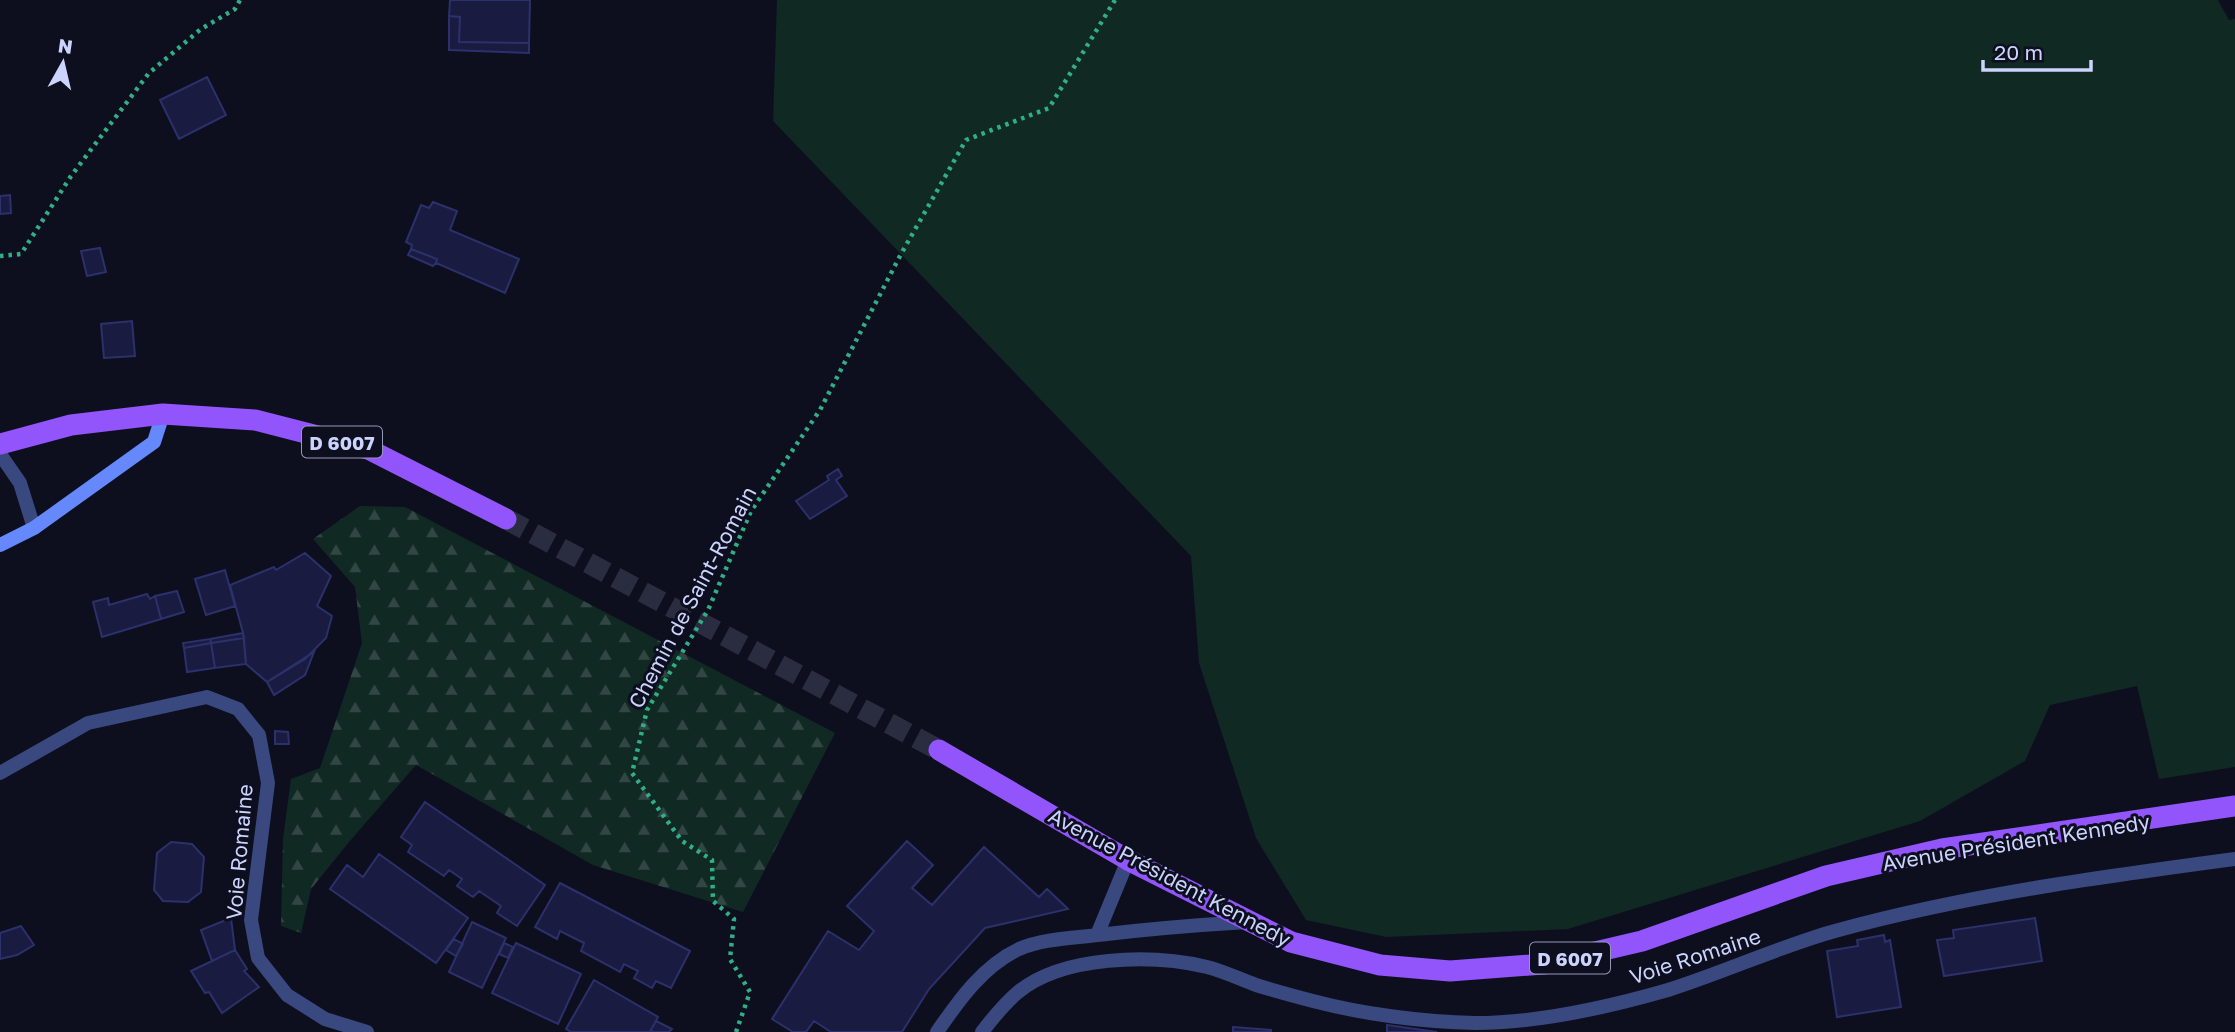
<svg xmlns="http://www.w3.org/2000/svg" width="2235" height="1032" font-family="'Golos Text',sans-serif">
  <defs>
    <pattern id="forest-firs" width="22" height="20" patternUnits="userSpaceOnUse" patternTransform="scale(1.75)"><rect width="22" height="20" fill="#102922"/><path d="M5 1l3.5 6h-7zM16 11l3.5 6h-7z" fill="#324743"/></pattern>
  </defs>
  <rect width="100%" height="100%" fill="#0d0f1f"/>
  <path fill="#102922" d="M777,0H2218L2229,20L2235,19V767L2159,779L2137,686L2050,705L2025,761L1920,821L1568,929L1386,937L1306,920L1256,838L1199,663L1191,556L773,121Z"/>
  <path fill="url(#forest-firs)" d="M360,506L405,507L835,733L743,912L593,865L416,765L349,842L311,889L301,933L281,926L283,839L291,779L320,768L362,643L355,587L313,539Z"/>
  <path fill="#191c40" stroke="#2c306b" stroke-width="2" d="M450,0H530L529,43L459,42L460,17L449,16Z
    M449,16L460,17L459,42L529,43V53L449,50Z
    M207,77L226,115L179,139L160,100Z
    M10,195L11,213L0,214V196Z
    M433,202L457,211L450,230L519,259L505,293L436,263L437,259L411,249L412,245L406,242L421,205L429,208Z
    M100,248L106,272L87,276L81,251Z
    M411,249L437,259L436,263L433,266L408,255Z
    M132,321L135,356L104,358L101,324Z
    M838,469L842,476L836,480L847,496L810,519L796,501L829,480L827,476Z
    M305,553L331,576L317,606L332,616L326,638L305,659L267,682L246,664L243,633L230,585L274,567L276,570Z
    M225,570L235,606L206,615L195,579Z
    M177,591L184,612L161,619L155,596Z
    M147,594L150,599L155,596L161,619L102,637L93,602L108,598L109,605Z
    M243,633L244,638L211,643L210,639Z
    M244,638L246,664L215,668L211,643Z
    M210,639L211,643L184,648L183,643Z
    M211,643L215,668L187,672L184,648Z
    M314,652L305,675L274,695L267,682Z
    M275,731L288,732L289,744H275Z
    M425,802L545,885L517,926L497,913L501,906L479,891L473,897L457,886L462,879L449,870L444,876L408,852L412,845L401,837Z
    M907,841L933,865L912,888L932,905L984,847L1039,897L1047,889L1068,909L985,928L929,989L902,1032H831L814,1021L806,1032H793L772,1019L828,931L859,950L874,931L847,906Z
    M171,842L192,844L204,857L201,892L188,902L163,901L154,890L157,853Z
    M379,854L468,918L436,963L330,889L347,865L363,877Z
    M560,883L690,951L671,988L656,981L652,988L634,978L638,971L624,964L620,972L581,951L584,943L560,931L557,939L535,927Z
    M231,918L235,950L212,961L201,930Z
    M2035,918L2042,961L1944,976L1937,940L1954,938L1953,930Z
    M472,922L506,938L482,988L449,972Z
    M21,926L34,945L17,955L0,959V933Z
    M1884,935L1885,942L1890,940L1901,1007L1837,1017L1827,951L1858,946L1857,940Z
    M454,939L463,944L456,956L446,950Z
    M504,943L513,947L508,958L499,954Z
    M516,943L581,974L558,1024L492,993Z
    M235,950L247,969L244,971L259,987L222,1013L209,992L205,993L191,971Z
    M594,980L658,1017L650,1032H571L566,1029Z
    M656,1021L672,1029L669,1032H653L651,1030Z
    M1387,1025L1437,1032H1387Z
    M1233,1027L1271,1030V1032H1233Z"/>
  <g fill="none" stroke-linecap="round" stroke-linejoin="round">
    <path stroke="#2a2d40" stroke-width="21" stroke-dasharray="21 10" stroke-linecap="butt" d="M506,519L939,750"/>
    <path stroke="#30af86" stroke-width="4.5" stroke-dasharray="3.5 5" stroke-linecap="butt" d="M0,256L21,254L71,176L149,73L201,29L235,9L240,0
      M736,1032L750,992L730,959L734,919L713,901L712,860L682,841L632,773L647,710L708,610L751,511L820,410L901,254L966,140L1049,108L1115,0"/>
    <path stroke="#39487e" stroke-width="14" d="M0,454L20,483L34,528
      M0,773L88,723L207,697L238,709L259,735L268,783L251,920L258,958L287,995L325,1019L367,1032
      M1097,935L1128,860
      M937,1032C959,1000 983,966 1019,949C1042,939 1073,938 1098,935C1148,929 1197,925 1247,922
      M982,1032C992,1019 1004,1004 1017,993C1062,955 1152,954 1207,967C1223,971 1240,979 1256,985C1275,991 1294,996 1313,1001C1362,1014 1423,1022 1475,1023C1536,1023 1609,1007 1668,990C1725,972 1778,947 1835,931C1966,895 2100,877 2235,859"/>
    <path stroke="#6589fc" stroke-width="14" d="M0,545L34,528L154,442L163,414"/>
    <path stroke="#9255fc" stroke-width="21" d="M0,444L71,425L163,414L255,420L368,449L506,519
      M939,750L1128,860L1291,942L1380,965L1450,971L1544,964L1642,941L1826,876L1942,849L2235,806"/>
  </g>
  <g text-anchor="middle" dominant-baseline="central" stroke-width="6" stroke-linejoin="round" paint-order="stroke">
    <g fill="#0d0f1f" stroke="#9399bb" stroke-width="2">
      <rect x="302" y="426.5" width="80" height="31" rx="5"/>
      <rect x="1530" y="942.5" width="80" height="31" rx="5"/>
    </g>
    <g font-size="19" font-weight="bold" fill="#ccd4fe">
      <text x="342" y="442">D 6007</text>
      <text x="1570" y="958">D 6007</text>
    </g>
    <g font-size="21" fill="#ccd4fe" stroke="#0d0f1f">
      <text transform="translate(692 597) rotate(-62)">Chemin de Saint-Romain</text>
      <text transform="translate(2016 842) rotate(-9)">Avenue Président Kennedy</text>
      <text transform="translate(239 852) rotate(-85)">Voie Romaine</text>
      <text transform="translate(1170 877) rotate(28)">Avenue Président Kennedy</text>
      <text transform="translate(1695 956) rotate(-18)">Voie Romaine</text>
    </g>
  </g>
  <g transform="translate(63 63) rotate(8)" stroke="#0d0f1f" stroke-width="5" paint-order="stroke">
  <path d="M0-5L12 26L0 18L-12 26Z" fill="#ccd4fe"/>
  <text y="-10" font-size="19" font-weight="bold" text-anchor="middle" fill="#ccd4fe">N</text>
  </g>
  <path d="M1983 60v10h108v-10" fill="none" stroke="#ccd4fe" stroke-width="3.5"/>
  <text x="1994" y="60" font-size="21" fill="#ccd4fe" stroke="#0d0f1f" stroke-width="5" paint-order="stroke">20 m</text>
</svg>
